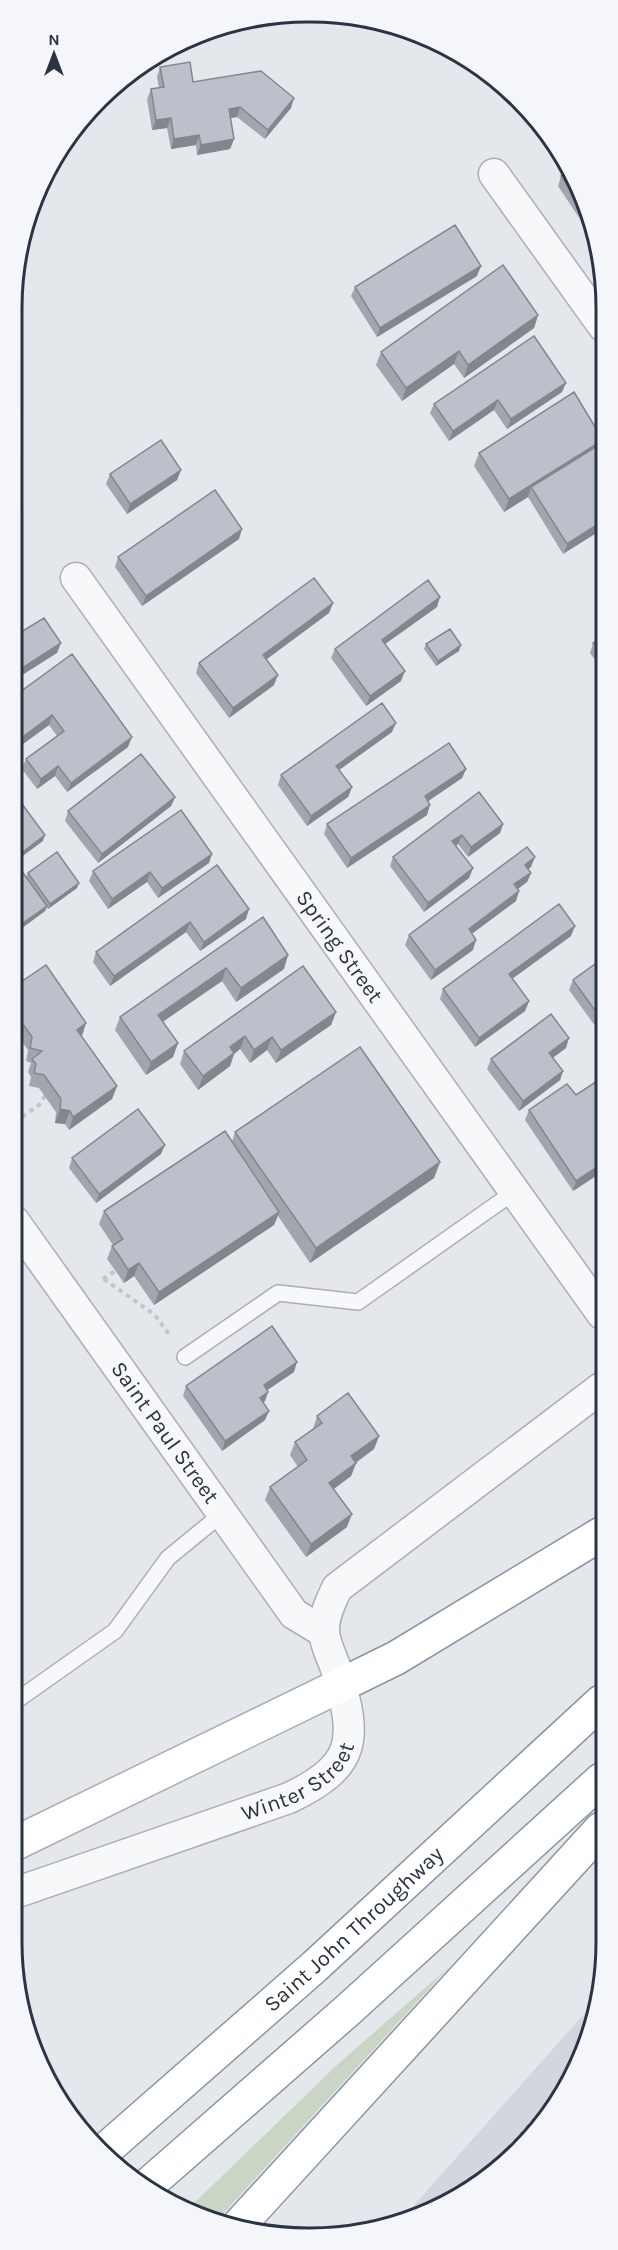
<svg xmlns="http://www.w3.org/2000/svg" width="618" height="2250" font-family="Karla,sans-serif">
  <rect width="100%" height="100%" fill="#e4e7ec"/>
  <path fill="#d2d6de" d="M600,1996L556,2106L490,2177L400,2221Z"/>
  <path fill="#c9d6c5" d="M449,1967L219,2218L187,2210L338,2064Z"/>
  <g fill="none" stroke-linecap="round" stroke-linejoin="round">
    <defs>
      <path id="lane" d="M185,1357L278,1293L358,1302L514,1192
        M13,1703L115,1631L168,1558L223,1513"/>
      <g id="street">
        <path d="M494,174L603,326"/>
        <path id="s1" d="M76,578L602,1314"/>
        <path id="s2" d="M14,1221L294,1614L324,1632"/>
        <path id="s3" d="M12,1894L289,1798C356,1766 358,1740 337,1672C333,1659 325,1645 324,1632C323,1617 331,1601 337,1588L601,1388"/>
      </g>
      <path id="secondary" d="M12,1845L341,1685"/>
      <g id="highway">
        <path d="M341,1685L396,1658L601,1534"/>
        <path id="s4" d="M104,2151L314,1967L601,1702"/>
        <path d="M148,2185L348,2010L601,1780"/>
        <path d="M240,2224L601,1829"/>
      </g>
    </defs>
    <use href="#lane" stroke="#a9aeb7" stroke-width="18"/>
    <use href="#street" stroke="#a9aeb7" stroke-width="33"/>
    <use href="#secondary" stroke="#a9aeb7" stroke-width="36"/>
    <use href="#highway" stroke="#8b94a3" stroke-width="36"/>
    <path stroke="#c2c5cb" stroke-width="4" stroke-dasharray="4.5 4.5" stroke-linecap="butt" d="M15,1036L16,1034
      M15,1043L22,1042
      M15,1122L39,1105L45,1096
      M103,1279L115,1271
      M104,1279L155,1315L171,1337"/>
    <use href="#lane" stroke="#f7f8fa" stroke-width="15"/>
    <use href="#street" stroke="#f7f8fa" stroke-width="30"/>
    <use href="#secondary" stroke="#fff" stroke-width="33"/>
    <use href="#highway" stroke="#fff" stroke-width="33"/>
    <path stroke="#7d8696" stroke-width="4.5" stroke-dasharray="3 6" stroke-linecap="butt" d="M479,2182L562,2090"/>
  </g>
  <path fill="#a1a5ae" d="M160,67L193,82L291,108L265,139L237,117L230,118L234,139L230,149L197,155L196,145L171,149L167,128L152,130L147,99L151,89L159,88L157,77Z
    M561,176L576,178L594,240L558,186Z
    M477,276L377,337L351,296L355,287Z
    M538,315L534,328L464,378L454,364L402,401L376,365L381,352Z
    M562,392L507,429L494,410L449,441L430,413L434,404Z
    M603,440L602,443L603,446L563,554L528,497L504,512L474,466L479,453Z
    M181,470L177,480L127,514L106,484L110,474Z
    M239,539L142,606L115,567L118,557Z
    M333,603L329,613L266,659L274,685L229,718L196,673L199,663Z
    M437,607L385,644L401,681L366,706L331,658L335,649Z
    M603,637V671L590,653L593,643Z
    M426,644L459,651L436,666L424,649Z
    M16,695L128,747L67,792L55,776L37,789L22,769L26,759L57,736L49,725L16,749Z
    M392,732L339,770L352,787L348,797L307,826L278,785L281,775Z
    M466,769L462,778L428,801L427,815L347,868L324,834L327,824Z
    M479,792L503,824L500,833L468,857L458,844L456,846L473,868L469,878L424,912L390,866L393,857Z
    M175,797L171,806L98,863L65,821L68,811Z
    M16,863L26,877L28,873L77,888L48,909L46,907L45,911L18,931L15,927Z
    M209,863L158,898L147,882L108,909L89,881L93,871Z
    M217,865L246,919L200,951L186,932L110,986L93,962L96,952Z
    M531,867L528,869L531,873L527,882L518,889L516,901L472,933L473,950L431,980L405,945L409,935Z
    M263,917L284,969L236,1002L222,981L163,1022L178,1043L173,1057L146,1075L115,1030L120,1017Z
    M571,936L512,979L529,1001L525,1011L475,1047L440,999L443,989Z
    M602,959V1033L601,1034L569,990L573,980Z
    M15,986L81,1036L117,1086L112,1099L69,1130L65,1124L55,1123L56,1112L39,1088L29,1086L31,1077L28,1072L31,1063L26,1061L28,1050L15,1032Z
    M336,1012L331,1025L276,1063L267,1050L250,1063L240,1049L234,1054L230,1066L198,1090L180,1064L184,1051Z
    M566,1048L553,1057L563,1071L560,1080L519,1111L487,1069L491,1059Z
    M576,1095L602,1172L573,1191L525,1120L529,1110Z
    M235,1132L440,1162L434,1178L310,1263L278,1216L274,1225L154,1305L134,1276L124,1283L107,1259L112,1246L113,1245L99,1224L104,1211L232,1142Z
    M161,1154L96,1203L69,1168L72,1158Z
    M294,1372L267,1390L265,1401L263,1403L265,1420L222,1451L183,1396L186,1386Z
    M317,1416L379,1436L374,1449L356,1463L351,1476L334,1489L347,1527L306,1557L265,1500L270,1487L298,1467L290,1455L295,1442L313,1429Z"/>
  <path fill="#83868d" d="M294,98L291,108L265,139L268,130Z
    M240,107L237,117L225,119L229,109Z
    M171,118L167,128L152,130L156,120Z
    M199,135L196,145L171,149L174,139Z
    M234,139L230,149L197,155L201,145Z
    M481,266L477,276L377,337L380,328Z
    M538,315L534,328L464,378L468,365Z
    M459,351L454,364L402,401L406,388Z
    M566,383L562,392L507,429L511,419Z
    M498,400L494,410L449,441L453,431Z
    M603,440L598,453L531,487L528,497L504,512L509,499Z
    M181,470L177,480L127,514L130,504Z
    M603,521V529L563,554L567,544Z
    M242,529L239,539L142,606L146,596Z
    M440,597L437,607L378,649L382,640Z
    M333,603L329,613L259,665L263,655Z
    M61,643L57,653L16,679V672Z
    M461,645L459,651L436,666L438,661Z
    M405,671L401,681L366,706L370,696Z
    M278,675L274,685L229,718L233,708Z
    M52,715L49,725L16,749V742Z
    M396,723L392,732L332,775L336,766Z
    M132,737L128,747L67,792L71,783Z
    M58,766L55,776L37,789L41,779Z
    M466,769L462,778L421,806L425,796Z
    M352,787L348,797L307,826L311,816Z
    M175,797L171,806L98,863L102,854Z
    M430,805L427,815L347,868L351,858Z
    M503,824L500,833L468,857L471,847Z
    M45,835L43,841L16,861V857Z
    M462,835L458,844L449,851L452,841Z
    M212,854L209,863L158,898L162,888Z
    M535,857L531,867L522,874L525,865Z
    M473,868L469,878L424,912L428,903Z
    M150,872L147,882L108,909L112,899Z
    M531,873L527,882L511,894L514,884Z
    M79,883L77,888L48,909L50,904Z
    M519,891L516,901L465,939L469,929Z
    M47,906L45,911L18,931L20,925Z
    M249,909L246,919L200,951L204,942Z
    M190,922L186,932L110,986L114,976Z
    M575,926L571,936L505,984L509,974Z
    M476,940L473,950L431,980L435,970Z
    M288,955L284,969L236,1002L241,988Z
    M226,968L222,981L153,1028L158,1015Z
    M529,1001L525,1011L475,1047L479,1038Z
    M336,1012L331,1025L276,1063L281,1050Z
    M86,1023L82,1036L72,1043L77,1030Z
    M245,1036L240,1049L234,1054L230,1066L198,1090L203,1076L230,1047Z
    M272,1037L267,1050L250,1063L254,1050Z
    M569,1038L566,1048L546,1063L549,1053Z
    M178,1043L173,1057L146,1075L151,1062Z
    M563,1071L560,1080L519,1111L523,1101Z
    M117,1086L112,1099L69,1130L73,1117Z
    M60,1109L70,1111L65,1124L55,1123Z
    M165,1145L161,1154L96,1203L99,1194Z
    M440,1162L434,1178L310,1263L316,1248Z
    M602,1164V1172L573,1191L576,1181Z
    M279,1212L274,1225L154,1305L159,1292Z
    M139,1263L134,1276L124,1283L128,1270Z
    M297,1362L294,1372L260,1395L264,1385Z
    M268,1392L265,1401L256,1408L260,1398Z
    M269,1411L265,1420L222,1451L225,1441Z
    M379,1436L374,1449L346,1469L351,1456Z
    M356,1463L351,1476L324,1496L329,1483Z
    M19,1477L14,1493V1486Z
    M352,1514L347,1527L306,1557L311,1544Z"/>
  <path fill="#bbc0ca" stroke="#83868d" stroke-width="1.5" d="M190,62L193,82L261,71L294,98L268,130L240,107L229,109L234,139L201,145L199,135L174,139L171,118L156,120L151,89L164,87L160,67Z
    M570,170L576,178L586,212L561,176Z
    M455,225L481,266L380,328L355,287Z
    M503,265L538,315L468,365L459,351L406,388L381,352Z
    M534,336L566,383L511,419L498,400L453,431L434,404Z
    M574,392L603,440L509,499L479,453Z
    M161,440L181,470L130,504L110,474Z
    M602,443L603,446V521L567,544L531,487Z
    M215,490L242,529L146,596L118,557Z
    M314,578L333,603L263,655L278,675L233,708L199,663Z
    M428,580L440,597L382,640L405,671L370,696L335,649Z
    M44,618L61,643L16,672V635Z
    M450,629L461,645L438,661L426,644Z
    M603,637V656L593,643Z
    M72,654L132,737L71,783L58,766L41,779L26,759L64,731L52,715L16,742V695Z
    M382,703L396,723L336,766L352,787L311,816L281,775Z
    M449,743L466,769L425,796L430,805L351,858L327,824Z
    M141,754L175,797L102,854L68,811Z
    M479,792L503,824L471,847L462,835L452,841L473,868L428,903L393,857Z
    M22,804L45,835L16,857V808Z
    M181,810L212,854L162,888L150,872L112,899L93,871Z
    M527,847L535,857L525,865L531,873L514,884L519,891L469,929L476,940L435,970L409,935Z
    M57,852L79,883L50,904L28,873Z
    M16,863L47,906L20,925L15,920Z
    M217,865L249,909L204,942L190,922L114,976L96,952Z
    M559,904L575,926L509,974L529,1001L479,1038L443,989Z
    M263,917L288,955L241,988L226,968L158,1015L178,1043L151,1062L120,1017Z
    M602,959V1020L573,980Z
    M46,965L86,1023L77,1030L117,1086L73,1117L70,1111L60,1109L61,1099L44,1075L34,1073L36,1064L32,1059L42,1051L30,1048L32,1037L15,1013V986Z
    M303,966L336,1012L281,1050L272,1037L254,1050L245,1036L230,1047L234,1053L203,1076L184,1051Z
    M551,1014L569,1038L549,1053L563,1071L523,1101L491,1059Z
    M360,1047L440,1162L316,1248L235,1132Z
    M602,1078V1164L576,1181L529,1110L567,1084L576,1095Z
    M138,1109L165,1145L99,1194L72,1158Z
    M225,1131L279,1212L159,1292L139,1263L128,1270L120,1257L112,1246L123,1239L104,1211Z
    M272,1326L297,1362L264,1385L268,1392L260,1398L269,1411L225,1441L186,1386Z
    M348,1393L379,1436L351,1456L356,1463L329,1483L352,1514L311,1544L270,1487L307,1460L295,1442L322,1423L317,1416Z
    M14,1473L19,1477L14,1486Z"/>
  <g text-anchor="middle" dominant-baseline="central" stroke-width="5" stroke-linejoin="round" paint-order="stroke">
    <g font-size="22" fill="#2b3445" stroke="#f4f6f9">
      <text stroke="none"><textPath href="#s1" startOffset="453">Spring Street</textPath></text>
      <text stroke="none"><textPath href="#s2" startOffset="260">Saint Paul Street</textPath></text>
      <text stroke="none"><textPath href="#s3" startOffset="310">Winter Street</textPath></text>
      <text stroke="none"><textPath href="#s4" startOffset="334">Saint John Throughway</textPath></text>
    </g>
  </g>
  <path d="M0 0H618V2250H0ZM308 22H310A286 286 0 0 1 596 308V1942A286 286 0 0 1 310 2228H308A286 286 0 0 1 22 1942V308A286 286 0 0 1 308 22Z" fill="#f4f6f9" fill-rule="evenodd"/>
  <path fill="none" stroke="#2b3445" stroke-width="3" d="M308 22H310A286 286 0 0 1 596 308V1942A286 286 0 0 1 310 2228H308A286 286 0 0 1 22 1942V308A286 286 0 0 1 308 22Z"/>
  <g transform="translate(54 54)" stroke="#f4f6f9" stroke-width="4.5" paint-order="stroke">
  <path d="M0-4.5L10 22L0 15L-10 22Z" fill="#2b3445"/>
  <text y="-9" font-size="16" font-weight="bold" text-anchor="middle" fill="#2b3445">N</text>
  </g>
</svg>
